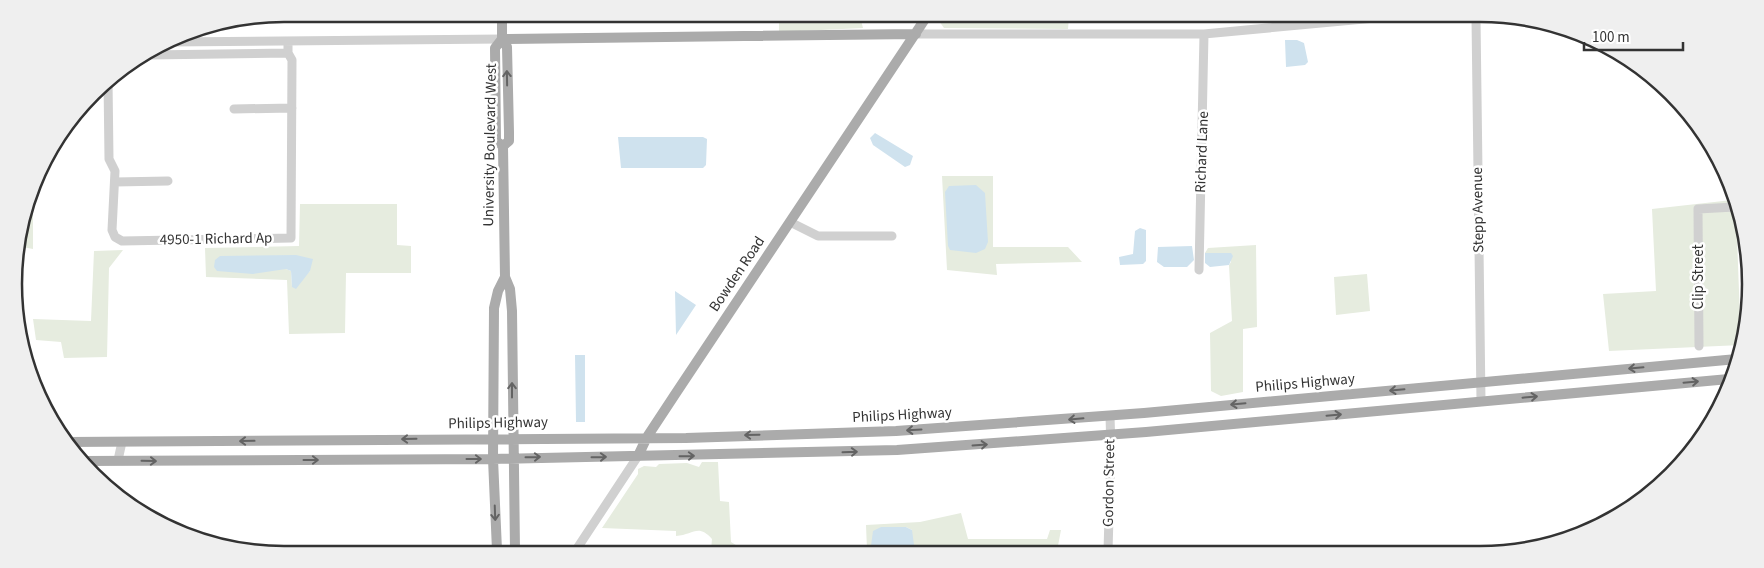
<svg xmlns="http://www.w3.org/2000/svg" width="1764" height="568" font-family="'Source Sans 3',sans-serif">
  <rect width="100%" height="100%" fill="#fff"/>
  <path fill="#e6ecdf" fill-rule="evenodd" d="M779,16L837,18L860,16L863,28L779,32Z
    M942,17H1069L1068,29L944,28L939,21Z
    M942,176H993V247H1068L1082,262L996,264L997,275L947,270Z
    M33,192V249L17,246Z
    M1732,200L1736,210L1741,345L1609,351L1603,294L1656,291L1652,209Z
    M300,204H397V245L411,246V273H346L345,333L289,334L287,280L206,277L205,248L299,246ZM286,269L310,271L292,287L291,271Z
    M1256,245L1257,327L1243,329V392L1221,396L1211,391L1210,333L1232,321L1229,265L1231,262V253H1205L1208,248Z
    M123,250L109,268L107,357L64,358L61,342L36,340L33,319L91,321L94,251Z
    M1367,274L1370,311L1336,315L1334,277Z
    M702,462H718L720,501L729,502L731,542L744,550H711L712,539C698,523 693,535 676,536V531L602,528L638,474V469L644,466L656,467L659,464L687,463L699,467Z
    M961,513L968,539H1047L1050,530H1061L1057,551L864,550H867L866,525L920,522ZM881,527H906L912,530L906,548L890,546L874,548Z"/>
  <path fill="#cfe2ee" d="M1285,40H1297L1304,43L1308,62L1305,65L1286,67Z
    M875,133L913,156L910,165L905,167L873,145L870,138Z
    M618,137H703L707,139L706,165L703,168H621Z
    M976,185L985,193L988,242L985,249L976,253L950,250L948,246L945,192L949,186Z
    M1140,228L1146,230V261L1143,264L1120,265L1119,257L1133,254L1135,231Z
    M1192,246L1194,260L1187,267H1164L1157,262L1158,247Z
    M1205,253H1231L1233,256L1229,265L1210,267L1205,263Z
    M296,255L313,259L310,271L296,289L292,287L291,271L286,269L253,274L217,271L214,267L215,260L220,256Z
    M675,291L696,305L676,335Z
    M575,355H585V422H576Z
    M881,527H906L912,530L914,545C902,550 887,547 874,548L871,546L873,531Z"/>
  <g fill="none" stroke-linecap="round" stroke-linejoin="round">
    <path stroke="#d0d0d0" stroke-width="9" d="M1476,19L1481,401
      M916,34H1204L1375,18
      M169,42L502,39
      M148,55L288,53
      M108,80L109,159L115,171L112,230L115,237L122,241L291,238L292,60L288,53V41
      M234,109L292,108
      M115,182L168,181
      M790,222L818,236H892
      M1199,270L1204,34
      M1699,346L1698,209L1735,207
      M118,460L122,442
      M576,550L638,456
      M1108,551L1111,449L1110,416"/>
    <path stroke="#ababab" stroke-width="10" d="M502,15V39L507,47L509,132V141L503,146L505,277L510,289L512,311L515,550
      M502,39L916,34
      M502,39L495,48L496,141L503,146
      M67,442L686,438L896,431L1144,413L1737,359
      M638,456L647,437L674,396L927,16
      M83,461L493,459L897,450L1146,432L1729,379
      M497,550L493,459L494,308L498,291L505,277"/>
  </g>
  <defs><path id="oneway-shaft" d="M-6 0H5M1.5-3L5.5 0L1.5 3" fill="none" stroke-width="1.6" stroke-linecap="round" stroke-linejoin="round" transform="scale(1.25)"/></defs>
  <g stroke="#636363">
    <use href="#oneway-shaft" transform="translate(507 78) rotate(-91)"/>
    <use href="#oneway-shaft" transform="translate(1636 368) rotate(175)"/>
    <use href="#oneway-shaft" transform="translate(1691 382) rotate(-5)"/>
    <use href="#oneway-shaft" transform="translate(512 390) rotate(-90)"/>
    <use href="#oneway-shaft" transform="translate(1397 390) rotate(175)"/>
    <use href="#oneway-shaft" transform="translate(1530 397) rotate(-5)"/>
    <use href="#oneway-shaft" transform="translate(1238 404) rotate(175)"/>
    <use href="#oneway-shaft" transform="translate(1334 415) rotate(-5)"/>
    <use href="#oneway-shaft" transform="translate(1076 419) rotate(175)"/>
    <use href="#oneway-shaft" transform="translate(914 430) rotate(177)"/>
    <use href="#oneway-shaft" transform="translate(752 435) rotate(179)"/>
    <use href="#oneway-shaft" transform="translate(409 439) rotate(179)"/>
    <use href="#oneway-shaft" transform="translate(247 441) rotate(179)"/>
    <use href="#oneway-shaft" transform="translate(980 445) rotate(-4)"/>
    <use href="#oneway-shaft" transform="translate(850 452) rotate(-2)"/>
    <use href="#oneway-shaft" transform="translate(687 456) rotate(-1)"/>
    <use href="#oneway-shaft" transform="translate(533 457) rotate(-1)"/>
    <use href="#oneway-shaft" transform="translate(599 457) rotate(-1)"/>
    <use href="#oneway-shaft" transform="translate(474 459)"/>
    <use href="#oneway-shaft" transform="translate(311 460)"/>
    <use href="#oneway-shaft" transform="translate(149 461) rotate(1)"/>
    <use href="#oneway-shaft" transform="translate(495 513) rotate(88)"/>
  </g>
  <g text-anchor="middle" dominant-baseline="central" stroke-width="5" stroke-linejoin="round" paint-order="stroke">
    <g font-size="15" fill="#333" stroke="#fff">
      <text transform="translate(490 145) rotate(-89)">University Boulevard West</text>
      <text transform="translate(1202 152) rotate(-88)">Richard Lane</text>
      <text transform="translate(1478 210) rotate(-91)">Stepp Avenue</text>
      <text transform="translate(216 239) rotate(-1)">4950-1 Richard Ap</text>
      <text transform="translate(737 274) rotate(-56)">Bowden Road</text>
      <text transform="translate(1698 277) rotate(-90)">Clip Street</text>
      <text transform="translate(1305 383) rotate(-5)">Philips Highway</text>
      <text transform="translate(902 415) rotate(-3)">Philips Highway</text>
      <text transform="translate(498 423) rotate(-1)">Philips Highway</text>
      <text transform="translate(1109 483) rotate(-89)">Gordon Street</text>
    </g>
  </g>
  <path d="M0 0H1764V568H0ZM284 22H1480A262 262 0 0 1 1742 284V284A262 262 0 0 1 1480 546H284A262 262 0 0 1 22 284V284A262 262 0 0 1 284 22Z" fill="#efefef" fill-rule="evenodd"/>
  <path fill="none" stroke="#333" stroke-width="2.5" d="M284 22H1480A262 262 0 0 1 1742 284V284A262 262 0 0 1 1480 546H284A262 262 0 0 1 22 284V284A262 262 0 0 1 284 22Z"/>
  <path d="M1584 42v8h99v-8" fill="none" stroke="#333333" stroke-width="2.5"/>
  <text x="1592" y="42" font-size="15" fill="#333333" stroke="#ffffff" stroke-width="4" paint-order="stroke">100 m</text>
</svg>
